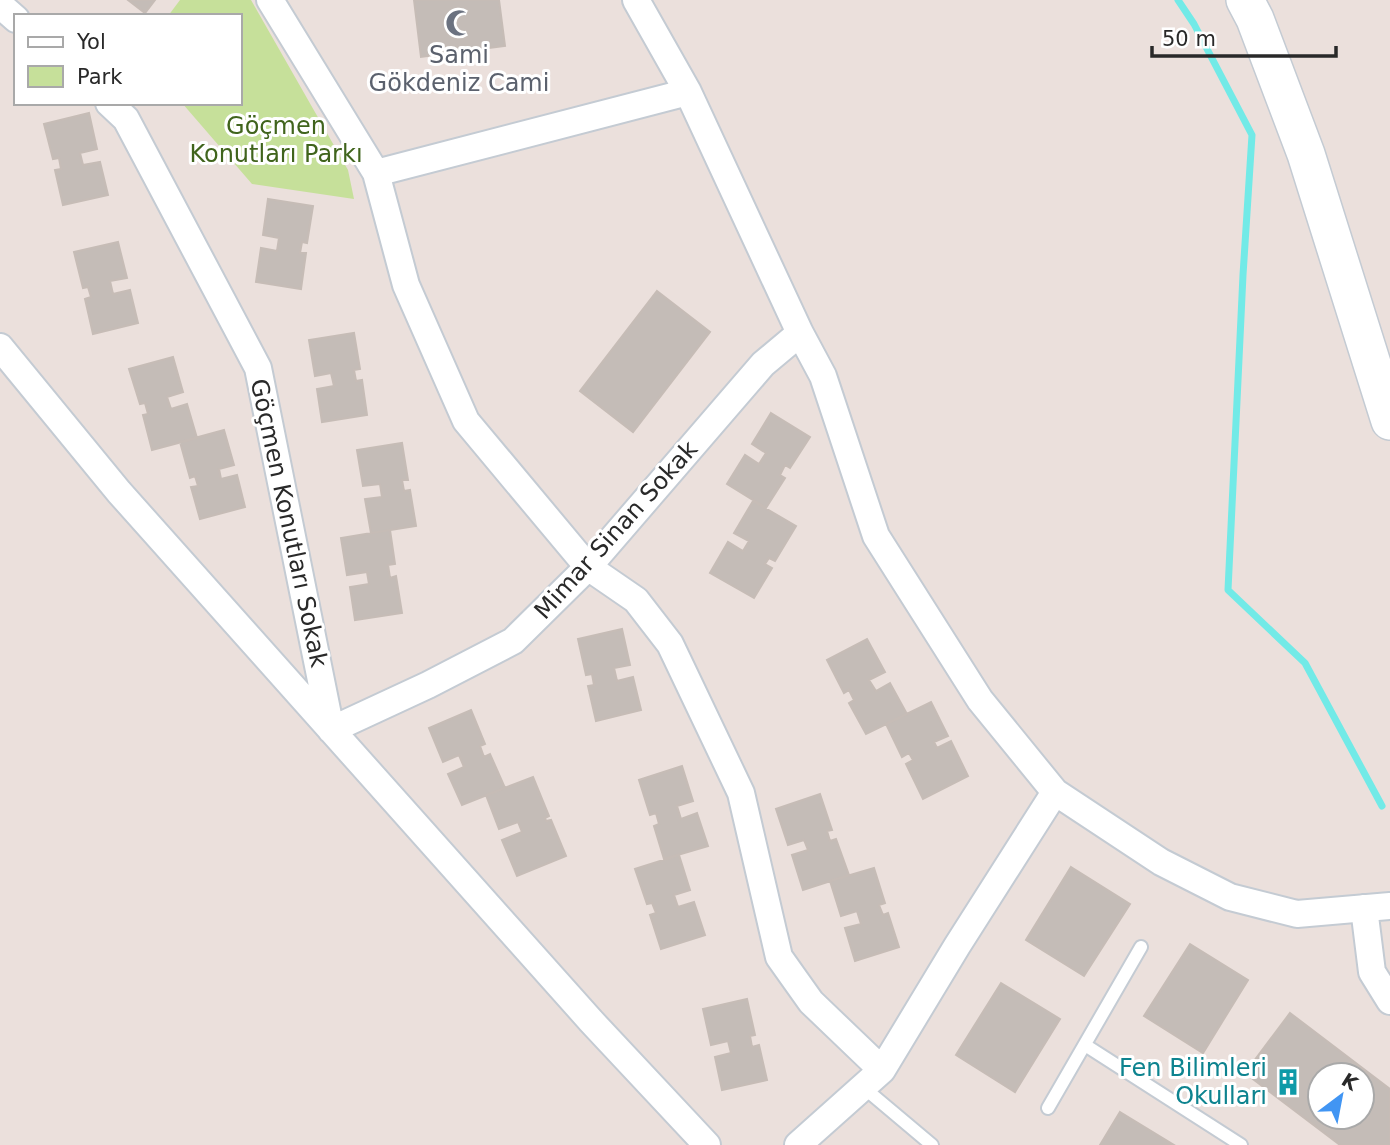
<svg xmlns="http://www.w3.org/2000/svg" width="1390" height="1145" font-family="'DejaVu Sans',sans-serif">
  <rect width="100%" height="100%" fill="#ebe0dc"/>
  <path fill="#c6e09a" d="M180,0H251L348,170L354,199L252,184L182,103H240V16H168Z"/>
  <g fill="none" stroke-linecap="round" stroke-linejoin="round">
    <path stroke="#72eae7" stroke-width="7" d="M1178,0L1194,24L1252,135L1243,275L1228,590L1305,663L1382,806"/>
  </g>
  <path fill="#c4bcb7" stroke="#c6bcb6" stroke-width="2" fill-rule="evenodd" d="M128,0H155L145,13Z
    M414,0H499L505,46L421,57Z
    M89,113L97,149L80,153L83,165L100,162L108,195L63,205L55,170L61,169L59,158L53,159L44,124Z
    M268,199L313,206L307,243L302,242L300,253H306L301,289L256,282L261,248L277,251L279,238L263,235Z
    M118,242L127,278L110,281L113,294L130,290L138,323L93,334L85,299L91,297L88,287L83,288L74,252Z
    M657,291L710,332L633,432L580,391Z
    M354,333L360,369L354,370L356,381L362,380L367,415L322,422L317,389L334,386L331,373L315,376L309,340Z
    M173,357L183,392L167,397L171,409L187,404L197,438L152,450L143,415L148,414L145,403L140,404L129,369Z
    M771,413L810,437L790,468L785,465L780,475L785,478L766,508L727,484L745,455L759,464L766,453L752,444Z
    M224,430L234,465L219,469L221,479L237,475L245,507L200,519L191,487L198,486L195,476L190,478L180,442Z
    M402,443L408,480H402L404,491L410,490L416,526L371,533L365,499L382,497L380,484L363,486L357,450Z
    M753,501L796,526L775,561L769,558L765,564L772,568L754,598L710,573L728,542L743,551L749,541L734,533Z
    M390,530L395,564L388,565L390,578L396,576L402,613L355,620L350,587L369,584L367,572L347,575L341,538Z
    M622,629L630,665L614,668L617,681L633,677L641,710L596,721L588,686L594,685L592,674L586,675L578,639Z
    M867,639L885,672L869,680L876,691L890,683L907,714L866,734L849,703L854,700L849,690L844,693L827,660Z
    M931,702L948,736L934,742L937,748L951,741L968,776L923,799L906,764L913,760L909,753L902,757L886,724Z
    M471,710L485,744L480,746L484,757L490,754L505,788L462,805L448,774L464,767L459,755L443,762L429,728Z
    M682,766L693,801L677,806L681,819L697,813L708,846L664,859L654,826L659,824L656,813L650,815L639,780Z
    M533,777L549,816L545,818L546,821L551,820L566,856L517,876L502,840L522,832L518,822L499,829L486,795Z
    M820,794L832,830L827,831L830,841L836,839L849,875L803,890L792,855L808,850L804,840L788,845L776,809Z
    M679,855L690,890L674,895L678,907L694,902L705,935L661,949L650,915L656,913L652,903L647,904L635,869Z
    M1071,867L1130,904L1084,976L1026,940Z
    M874,868L885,903L879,905L883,915L888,913L899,947L855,961L845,928L861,924L857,911L841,916L830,881Z
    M1190,944L1248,980L1203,1053L1144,1016Z
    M1001,983L1060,1019L1015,1092L956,1055Z
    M747,999L755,1035L750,1036L752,1047L759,1045L767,1080L722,1090L715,1057L731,1053L728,1041L711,1045L703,1009Z
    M1290,1013L1390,1089V1145H1340L1245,1073ZM1320,1075H1362V1117H1320Z
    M1120,1112L1174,1145H1100Z"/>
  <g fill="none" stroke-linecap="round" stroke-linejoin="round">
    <defs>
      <path id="lane" d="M1085,1045L1241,1145
        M863,1087L932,1145
        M1048,1108L1141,947"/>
      <path id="street" d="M270,0L376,173L406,285L466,421L588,567L636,600L670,644L741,793L779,957L811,1002L882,1070
        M636,0L688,92L800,333L823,376L876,536L980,700L1055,792L1161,862L1230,897L1297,914L1390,906
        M0,5L16,19
        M109,103L126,119L258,368L331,730L428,685L513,641L588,567L763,364L800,333
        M376,173L688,92
        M0,347L119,492L591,1021L707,1145
        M1364,908L1372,972L1390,1001
        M798,1145L882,1070L957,946L1055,792"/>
      <path id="secondary" d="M1245,0L1255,19L1306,154L1390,421"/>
    </defs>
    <use href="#lane" stroke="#c4cbd3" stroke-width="16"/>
    <use href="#street" stroke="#c4cbd3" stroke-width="30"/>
    <use href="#secondary" stroke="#c4cbd3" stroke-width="40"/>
    <use href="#lane" stroke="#fff" stroke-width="12"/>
    <use href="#street" stroke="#fff" stroke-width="26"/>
    <use href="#secondary" stroke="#fff" stroke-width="37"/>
  </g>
  <defs>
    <symbol id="mosque-bare" viewBox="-9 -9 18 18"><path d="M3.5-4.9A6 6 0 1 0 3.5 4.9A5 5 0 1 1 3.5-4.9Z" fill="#6b7280" stroke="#fff" stroke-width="2.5" paint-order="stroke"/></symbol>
    <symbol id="building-bare" viewBox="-9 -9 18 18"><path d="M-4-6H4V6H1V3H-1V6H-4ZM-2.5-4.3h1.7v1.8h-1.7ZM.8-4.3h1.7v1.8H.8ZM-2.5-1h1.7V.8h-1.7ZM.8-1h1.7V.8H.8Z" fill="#0f9aa8" stroke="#fff" stroke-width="2.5" paint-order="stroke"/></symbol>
  </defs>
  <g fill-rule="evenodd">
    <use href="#mosque-bare" x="440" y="4" width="38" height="38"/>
    <use href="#building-bare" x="1269" y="1063" width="38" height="38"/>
  </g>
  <g text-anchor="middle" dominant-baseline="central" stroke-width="6" stroke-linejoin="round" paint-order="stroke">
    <g font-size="24" fill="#5b616d" stroke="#fff">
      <text x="459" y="55">Sami<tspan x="459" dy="28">Gökdeniz Cami</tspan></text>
    </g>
    <g font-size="24" fill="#40641c" stroke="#fff">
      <text x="276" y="126">Göçmen<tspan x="276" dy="28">Konutları Parkı</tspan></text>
    </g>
    <g font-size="24" fill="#292929" stroke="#fff">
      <text transform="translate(289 523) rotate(78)">Göçmen Konutları Sokak</text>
      <text transform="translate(616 530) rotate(-48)">Mimar Sinan Sokak</text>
    </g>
    <g font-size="24" fill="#0d838f" stroke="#fff" text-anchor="end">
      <text x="1267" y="1068">Fen Bilimleri<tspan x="1267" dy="28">Okulları</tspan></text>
    </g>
  </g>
  <rect x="14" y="14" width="228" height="91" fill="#ffffff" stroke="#a9a9a9" stroke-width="2"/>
  <rect x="28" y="37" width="35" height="10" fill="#ffffff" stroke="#a9a9a9" stroke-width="2"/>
  <text x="77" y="49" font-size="21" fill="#292929">Yol</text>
  <rect x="28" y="66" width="35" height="21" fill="#c6e09a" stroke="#a9a9a9" stroke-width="2"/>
  <text x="77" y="84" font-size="21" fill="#292929">Park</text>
  <g transform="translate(1341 1096) rotate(32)"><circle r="33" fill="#ffffff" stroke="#a9a9a9" stroke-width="2"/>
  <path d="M0-5L12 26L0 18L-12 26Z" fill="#4195f3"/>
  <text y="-10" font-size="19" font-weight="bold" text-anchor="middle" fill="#292929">K</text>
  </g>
  <path d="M1152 46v10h184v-10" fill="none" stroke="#292929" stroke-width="3.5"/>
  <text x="1162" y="46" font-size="21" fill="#292929" stroke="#ffffff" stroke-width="5" paint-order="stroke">50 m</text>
</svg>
